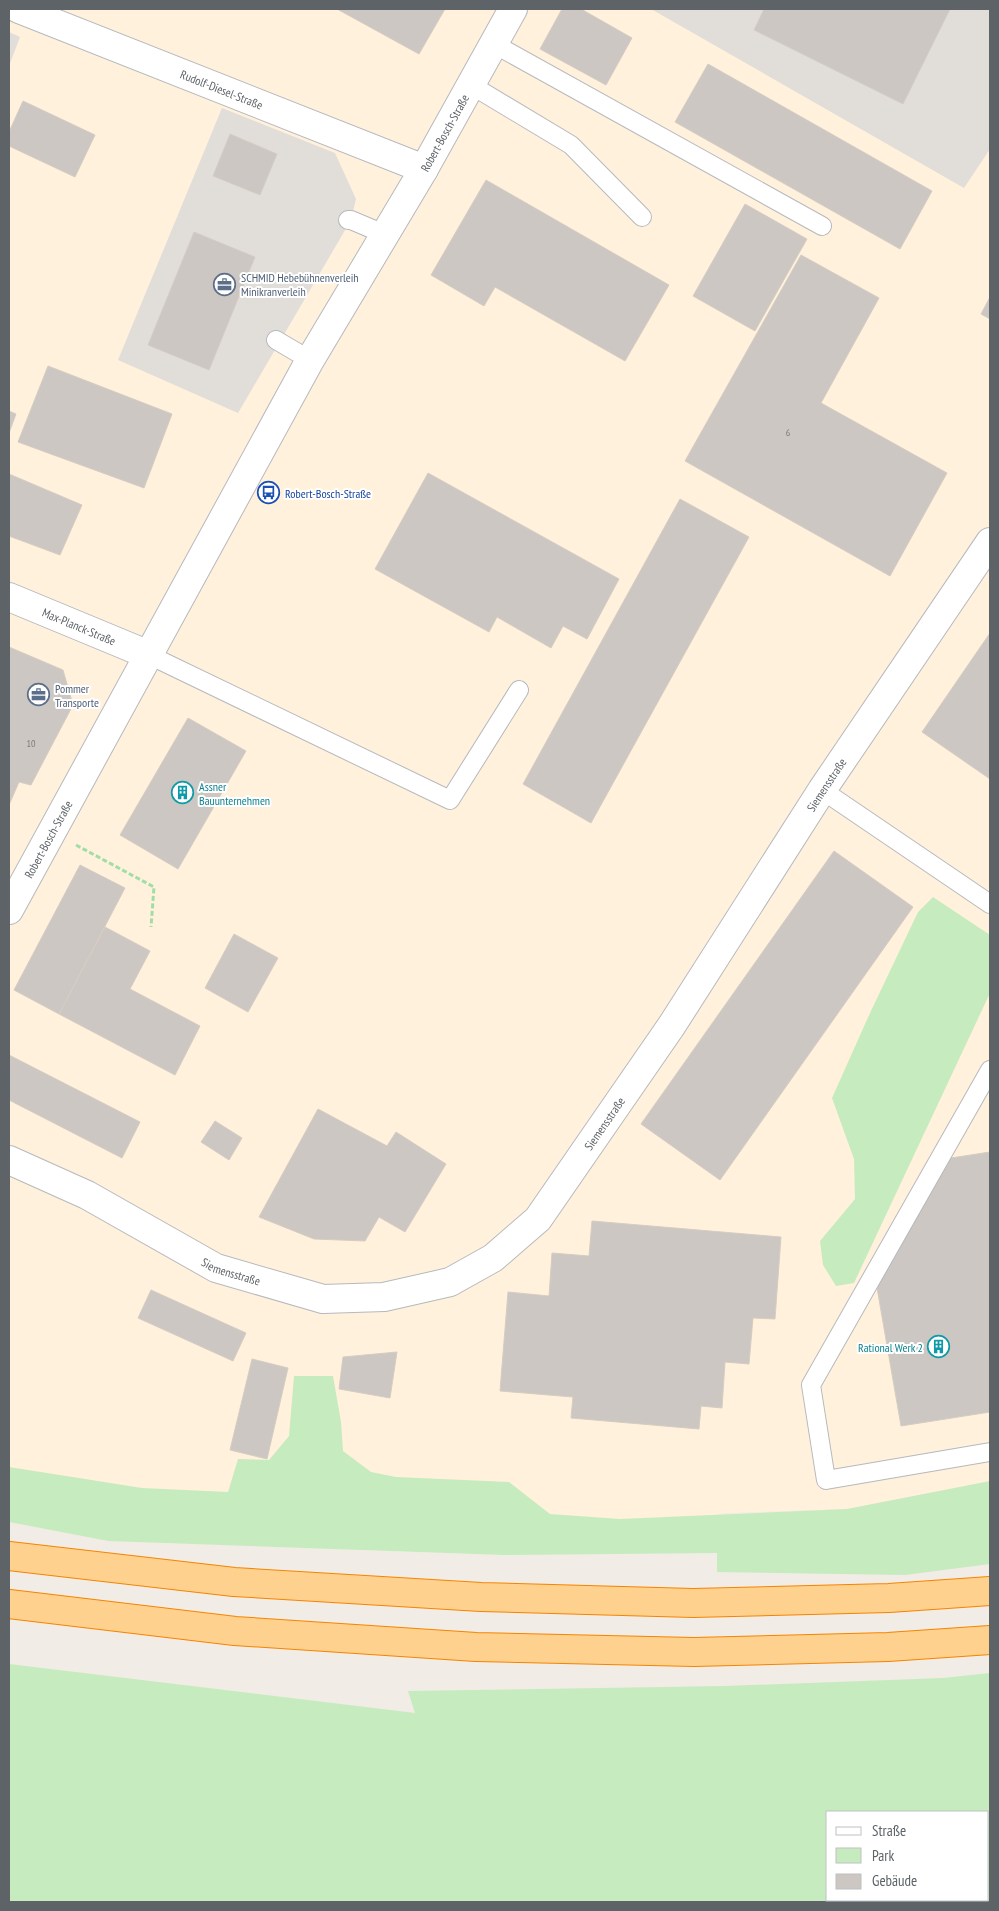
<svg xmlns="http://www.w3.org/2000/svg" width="999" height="1911" font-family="'PT Sans Narrow',sans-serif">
  <rect width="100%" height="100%" fill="#f1ece5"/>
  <path fill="#fff1dc" d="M9,9H990V1482L847,1509L725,1513L504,1555L108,1541L9,1522Z"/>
  <path fill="#e1ded9" d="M651,9H990V149L964,188Z
    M9,32L20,37L9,66Z
    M222,108L335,153L356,199L351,220L238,413L118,360Z"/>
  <path fill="#c6ebbf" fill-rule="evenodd" d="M933,897L990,935V993L854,1283L836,1286L823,1265L820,1241L855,1199L854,1159L832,1098L870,1013L918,912Z
    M294,1376H333L341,1422L343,1451L371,1472L396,1477L509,1482L550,1514L620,1519L847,1509L990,1481V1564L905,1575L717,1572V1553L504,1555L108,1541L9,1522V1467L142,1488L228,1492L238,1459L269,1460L289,1436Z
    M9,1664L415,1713L408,1691L725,1686L943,1678L990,1673V1902H9ZM988,1812V1900H828V1812Z"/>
  <path fill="#ccc7c2" stroke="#d6cdc2" d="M337,9H445L419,54Z
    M562,9H581L632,38L606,85L540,49Z
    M764,9H950L903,104L754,30Z
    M708,64L932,191L900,249L675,122Z
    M23,101L95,135L75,177L9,146V132Z
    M230,134L277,154L260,195L213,176Z
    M486,180L669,285L625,361L495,287L484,306L431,275Z
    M745,204L807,239L755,331L693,296Z
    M194,232L255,257L209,370L148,345Z
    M801,255L879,298L821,403L947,473L890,576L685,461Z
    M990,297V319L981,314Z
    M48,366L172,414L144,488L18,442Z
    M9,411L16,414L9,433Z
    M428,473L619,579L587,639L563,626L551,648L497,617L489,632L375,569Z
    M9,474L82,505L60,555L9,536Z
    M680,499L749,537L591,823L523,784Z
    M990,633V779L922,732Z
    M9,647L63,670L73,705L31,785L19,782L9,805Z
    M188,718L246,751L178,869L120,835Z
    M834,851L913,907L720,1180L641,1124Z
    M80,865L125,888L59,1014L14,990Z
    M105,927L150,951L130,989L200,1026L175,1075L59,1014Z
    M234,934L278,958L248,1012L205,988Z
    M9,1055L140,1122L122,1158L9,1100Z
    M318,1109L387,1146L396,1132L446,1164L405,1232L379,1217L365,1241L314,1239L259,1217Z
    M215,1121L242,1138L229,1160L201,1142Z
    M990,1152V1412L901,1426L876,1282L951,1158Z
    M592,1221L781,1237L775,1319L753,1318L749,1364L725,1362L722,1408L701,1406L699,1429L571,1418L573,1397L500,1391L508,1292L549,1296L552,1253L589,1256Z
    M151,1290L246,1333L233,1361L138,1318Z
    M397,1352L390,1398L339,1389L343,1357Z
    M252,1359L288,1368L267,1459L230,1450Z"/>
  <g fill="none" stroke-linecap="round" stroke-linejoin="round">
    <defs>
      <path id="lane" d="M494,44L822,226
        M471,85L571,145L642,217
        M348,220H351L384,234
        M276,340L310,360
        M149,655L450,800L519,690
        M822,790L990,904
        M990,1070L811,1385L826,1480L990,1452"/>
      <g id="street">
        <path id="s1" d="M19,9L424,169"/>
        <path id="s2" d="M9,597L149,655"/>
        <path id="s3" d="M9,910L310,360L424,169L513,9"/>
        <path id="s4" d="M9,1160L87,1195L216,1268L323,1299L384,1297L450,1282L493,1258L538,1219L672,1025L822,790L990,542"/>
      </g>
      <path id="highway" d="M9,1556L234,1582L481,1597L693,1603L889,1598L990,1591
        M9,1604L235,1631L476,1647L694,1652L888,1647L990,1640"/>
    </defs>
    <use href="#lane" stroke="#b6b9bd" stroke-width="20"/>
    <use href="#street" stroke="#b6b9bd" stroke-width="30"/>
    <use href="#highway" stroke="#f68400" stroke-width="30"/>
    <path stroke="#a1dea7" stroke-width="3" stroke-dasharray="5 2.5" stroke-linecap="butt" d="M76,845L154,887L151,927"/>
    <use href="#lane" stroke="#fff" stroke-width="18"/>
    <use href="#street" stroke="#fff" stroke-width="28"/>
    <use href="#highway" stroke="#ffd18e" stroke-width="28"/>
  </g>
  <defs>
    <symbol id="office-ring" viewBox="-11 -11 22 22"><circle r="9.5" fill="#fff" stroke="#5c6f8a" stroke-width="1.5"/><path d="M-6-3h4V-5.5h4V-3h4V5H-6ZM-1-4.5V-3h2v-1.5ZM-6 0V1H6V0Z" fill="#5c6f8a"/></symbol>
    <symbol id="bus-ring" viewBox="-11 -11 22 22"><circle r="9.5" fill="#fff" stroke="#1a4fb4" stroke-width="1.5"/><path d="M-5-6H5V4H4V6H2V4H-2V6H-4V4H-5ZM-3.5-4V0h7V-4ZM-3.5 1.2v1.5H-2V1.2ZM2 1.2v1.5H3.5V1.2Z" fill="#1a4fb4"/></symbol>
    <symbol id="building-ring" viewBox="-11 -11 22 22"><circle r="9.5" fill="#fff" stroke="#0f9aa8" stroke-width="1.5"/><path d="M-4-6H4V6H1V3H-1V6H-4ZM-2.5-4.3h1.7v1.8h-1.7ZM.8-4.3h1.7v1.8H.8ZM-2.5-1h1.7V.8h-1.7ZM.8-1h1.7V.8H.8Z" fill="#0f9aa8"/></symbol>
  </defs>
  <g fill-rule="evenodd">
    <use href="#office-ring" x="212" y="272" width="25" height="25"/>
    <use href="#bus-ring" x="256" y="480" width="25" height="25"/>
    <use href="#office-ring" x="26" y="682" width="25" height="25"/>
    <use href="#building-ring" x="170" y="780" width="25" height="25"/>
    <use href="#building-ring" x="926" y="1334" width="25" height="25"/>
  </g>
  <g text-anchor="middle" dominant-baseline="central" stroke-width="4" stroke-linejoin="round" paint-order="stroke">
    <g font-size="10" fill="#797c7e">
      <text x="788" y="432">6</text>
      <text x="31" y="743">10</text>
    </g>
    <g font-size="12" fill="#5d6367" stroke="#fff">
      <text stroke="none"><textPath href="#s1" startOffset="218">Rudolf-Diesel-Straße</textPath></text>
      <text stroke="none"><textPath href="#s3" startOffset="891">Robert-Bosch-Straße</textPath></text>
      <text stroke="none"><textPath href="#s2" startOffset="76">Max-Planck-Straße</textPath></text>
      <text stroke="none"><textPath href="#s4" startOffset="1104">Siemensstraße</textPath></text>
      <text stroke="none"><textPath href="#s3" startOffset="81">Robert-Bosch-Straße</textPath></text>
      <text stroke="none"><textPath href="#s4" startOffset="699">Siemensstraße</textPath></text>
      <text stroke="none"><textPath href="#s4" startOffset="249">Siemensstraße</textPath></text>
    </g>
    <g font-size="12" fill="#4e5e75" stroke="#fff" text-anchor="start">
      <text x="241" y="277">SCHMID Hebebühnenverleih<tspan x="241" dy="14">Minikranverleih</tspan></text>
      <text x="55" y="688">Pommer<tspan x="55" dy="14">Transporte</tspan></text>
    </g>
    <g font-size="12" fill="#164399" stroke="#fff" text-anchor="start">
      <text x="285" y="493">Robert-Bosch-Straße</text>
    </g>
    <g font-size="12" fill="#0d838f" stroke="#fff" text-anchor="start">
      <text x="199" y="786">Assner<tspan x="199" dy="14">Bauunternehmen</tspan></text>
      <text x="923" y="1347" text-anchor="end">Rational Werk 2</text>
    </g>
  </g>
  <rect width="999" height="1911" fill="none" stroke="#5d6367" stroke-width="20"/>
  <rect x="826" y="1811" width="162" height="90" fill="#ffffff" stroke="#bec1c2"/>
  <rect x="836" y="1827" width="25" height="8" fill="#ffffff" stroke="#bec1c2"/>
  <text x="872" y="1836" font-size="15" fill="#5d6367">Straße</text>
  <rect x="836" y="1848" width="25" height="15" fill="#c6ebbf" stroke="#bec1c2"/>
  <text x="872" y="1861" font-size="15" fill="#5d6367">Park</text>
  <rect x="836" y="1874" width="25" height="15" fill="#ccc7c2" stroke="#bec1c2"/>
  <text x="872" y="1886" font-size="15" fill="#5d6367">Gebäude</text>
</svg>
